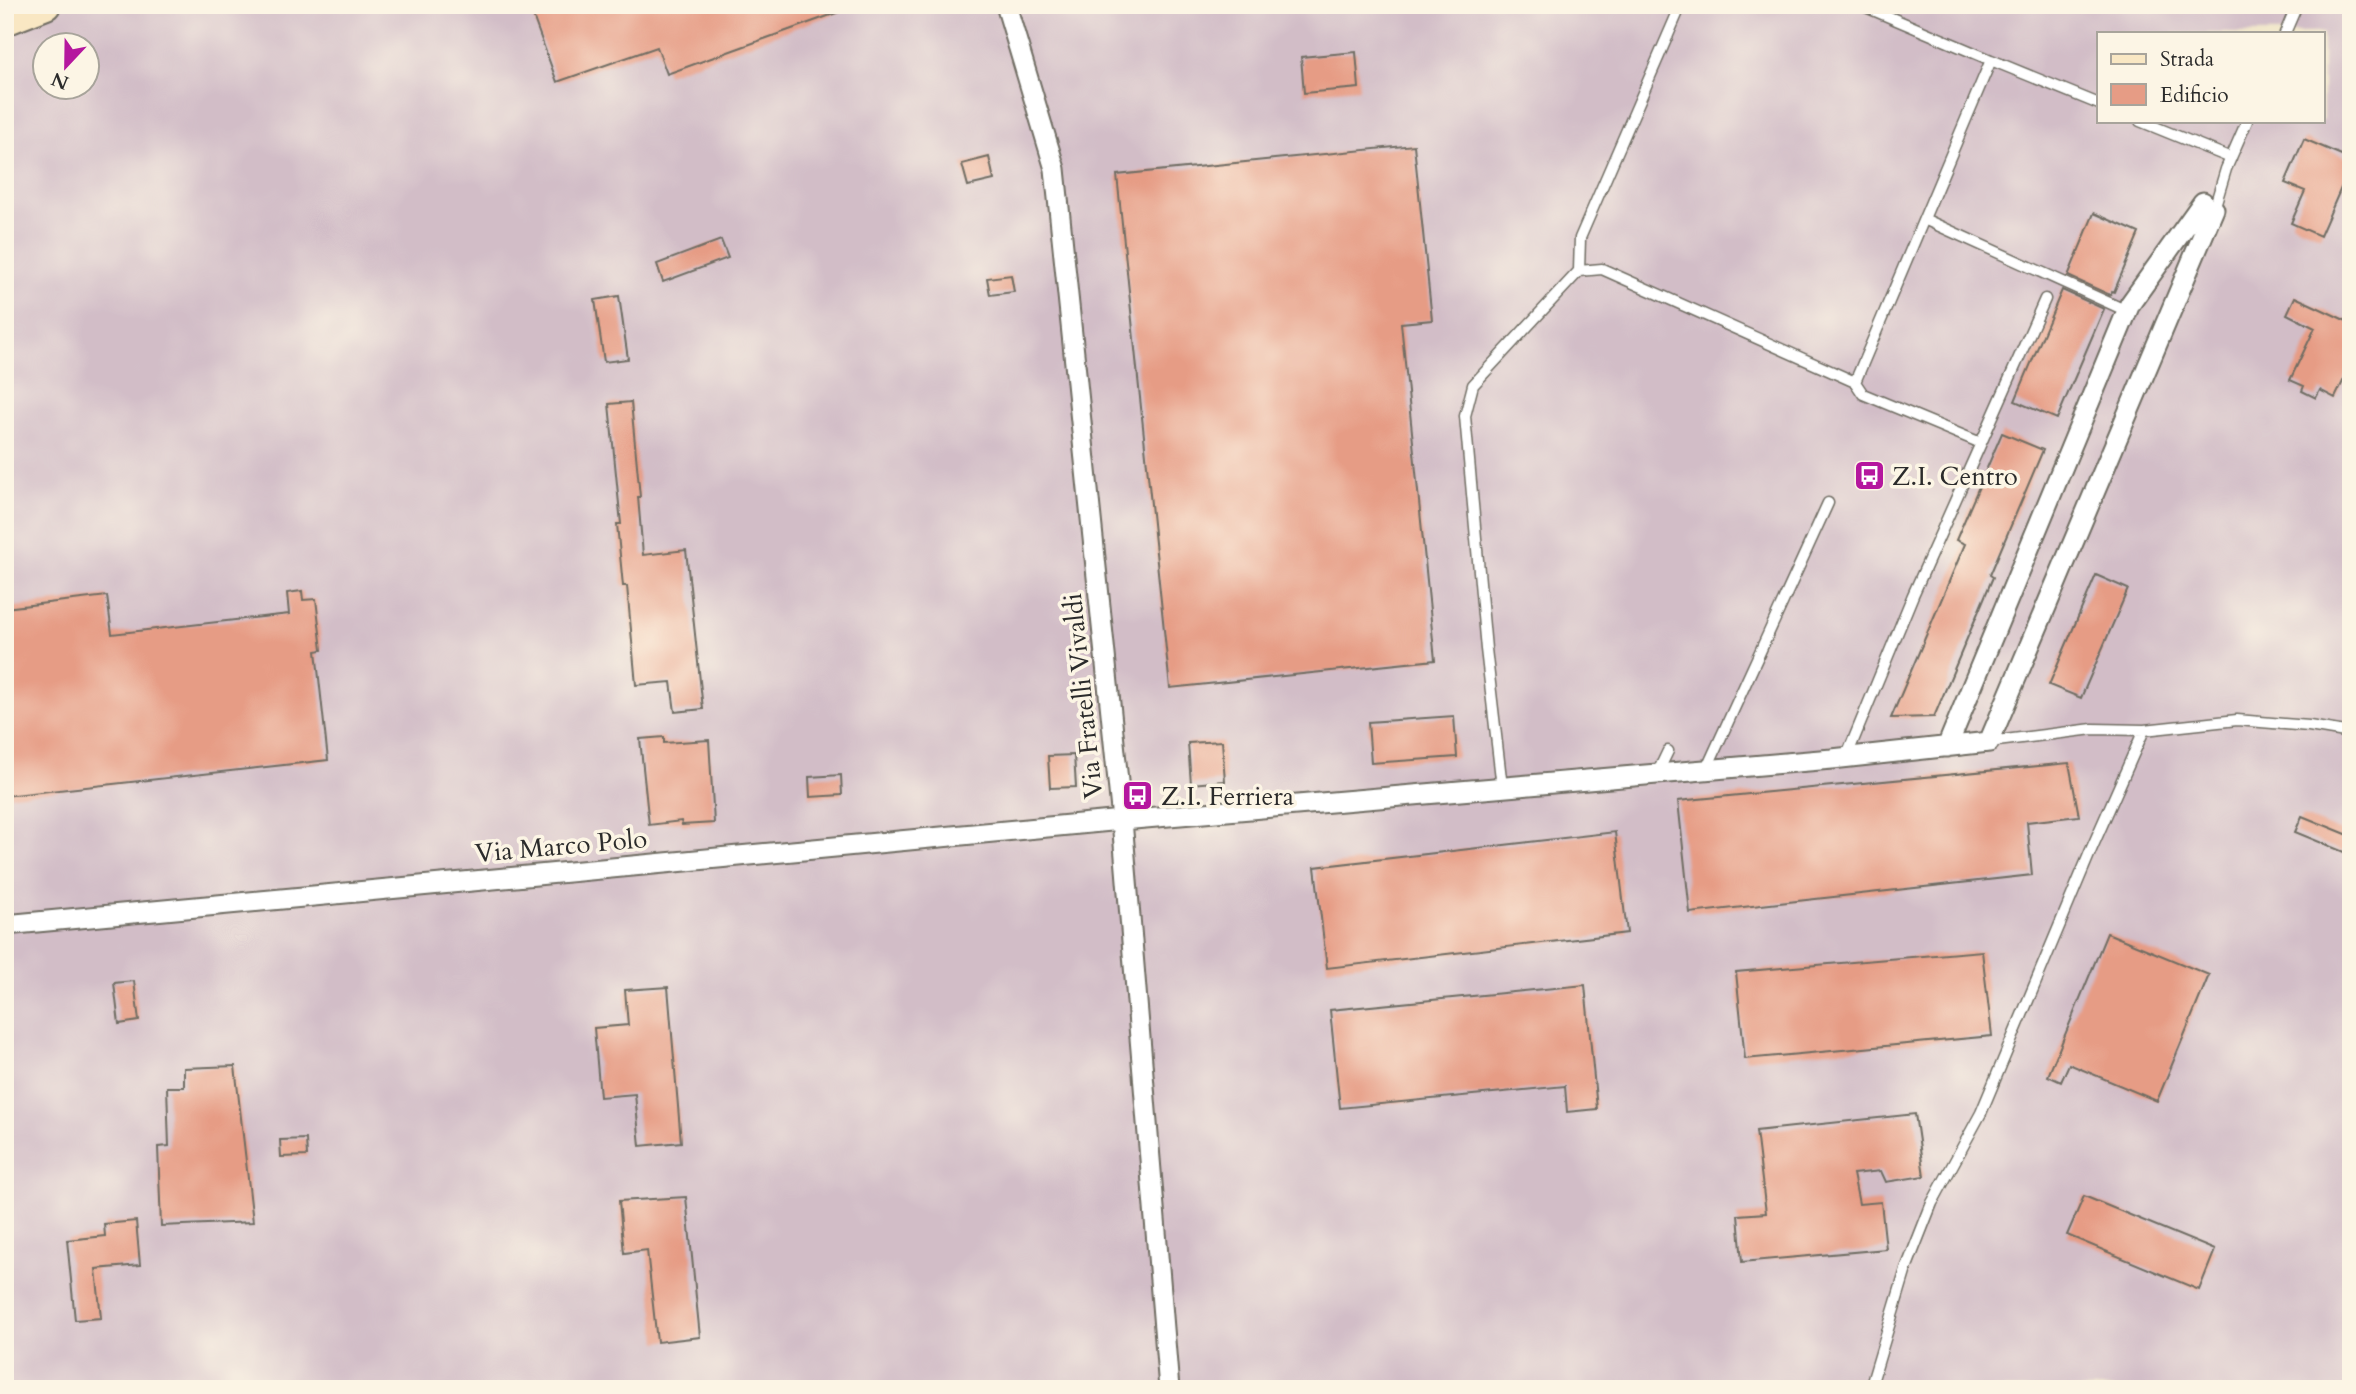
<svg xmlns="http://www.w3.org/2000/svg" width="2356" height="1394" font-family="Cardo,serif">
  <rect width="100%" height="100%" fill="#fcf5e5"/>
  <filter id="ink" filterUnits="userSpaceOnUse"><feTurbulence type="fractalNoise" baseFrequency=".0143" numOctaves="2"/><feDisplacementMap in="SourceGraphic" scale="14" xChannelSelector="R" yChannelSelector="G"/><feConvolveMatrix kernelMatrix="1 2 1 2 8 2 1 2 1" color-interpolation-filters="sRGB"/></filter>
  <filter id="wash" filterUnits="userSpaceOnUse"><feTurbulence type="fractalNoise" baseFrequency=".00686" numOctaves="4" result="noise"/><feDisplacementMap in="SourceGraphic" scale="28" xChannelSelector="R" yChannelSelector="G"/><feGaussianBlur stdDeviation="1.57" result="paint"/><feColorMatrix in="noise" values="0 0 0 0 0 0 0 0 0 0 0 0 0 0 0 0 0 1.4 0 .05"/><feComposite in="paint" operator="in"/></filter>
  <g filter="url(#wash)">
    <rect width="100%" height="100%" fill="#f1e7cb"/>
    <path fill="#d2bdc7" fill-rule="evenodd" d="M5,5H2351V1389H5ZM2099,33H2323V121H2099ZM46,46H88V88H46Z"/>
    <g id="blocks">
      <path fill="#e69c85" d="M529,5H853V7L667,74L657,47L557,82Z
        M1356,52L1359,88L1304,93L1301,57Z
        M2304,139L2351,159V165L2320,236L2291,223L2305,191L2285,183Z
        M1414,145L1432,320L1401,323L1435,660L1170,688L1117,175Z
        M989,157L994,180L968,186L962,164Z
        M2094,213L2139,233L2114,292L2112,291L2110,295L2068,276Z
        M721,240L728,258L663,282L657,264Z
        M1011,275L1014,292L990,295L987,278Z
        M2062,290L2104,309L2057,419L2015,401Z
        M619,296L628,359L604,362L595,300Z
        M2295,297L2351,323V365L2335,398L2320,390L2316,398L2302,391L2304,386L2290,380L2315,328L2287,314Z
        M631,402L640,497H638L643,555L686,550L703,709L675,712L671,682L636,685L627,586H623L617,524H621L609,404Z
        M2002,433L2043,450L1990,575L1993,577L1934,717L1891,718L1965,544L1956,540Z
        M2096,575L2128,589L2081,698L2049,685Z
        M302,591L303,600L316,599L322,650L316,651L328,760L5,796V608L107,596L112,634L289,614L287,593Z
        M1454,716L1457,757L1371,763L1368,722Z
        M664,737V743L709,740L714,823L682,825L681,821L649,825L640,739Z
        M1222,741L1225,781L1191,784L1188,743Z
        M1074,755L1076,787L1050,788L1048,756Z
        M2069,763L2079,816L2027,822L2032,875L1690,913L1678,801Z
        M841,775L842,795L810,797L809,777Z
        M2302,816L2351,836V855L2295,832Z
        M1615,832L1627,933L1327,968L1315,867Z
        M2107,933L2209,975L2157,1101L2069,1064L2061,1082L2048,1076Z
        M1982,951L1992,1036L1745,1059L1736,972Z
        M134,981L139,1021L119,1024L114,983Z
        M1585,985L1597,1109L1567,1112L1565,1086L1340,1108L1330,1010Z
        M668,987L681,1142L640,1146L635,1094L600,1097L594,1028L628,1025L625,990Z
        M235,1066L253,1222L161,1226L158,1147L169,1146L167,1087H184V1068Z
        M1915,1114L1924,1176L1886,1182L1881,1171L1853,1174L1859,1204L1881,1202L1886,1249L1742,1262L1738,1215L1766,1213L1756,1131Z
        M306,1139L307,1156L281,1157L280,1140Z
        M2084,1196L2215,1250L2199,1290L2067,1235Z
        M686,1197L700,1337L657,1342L647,1250L624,1253L619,1201Z
        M136,1221L140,1265L96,1269L101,1318L75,1320L67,1240L105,1236L104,1224Z"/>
    </g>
  </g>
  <g filter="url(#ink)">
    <use href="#blocks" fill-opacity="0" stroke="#706d63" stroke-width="2"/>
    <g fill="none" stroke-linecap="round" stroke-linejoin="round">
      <defs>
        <path id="lane" d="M1861,5L1991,60
          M2285,33L2297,5
          M2140,121L2231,158
          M2214,209L2226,169L2247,121
          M1924,219L2127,311
          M1579,271L1580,238L1681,5
          M1855,382L1863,394L1981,443L2045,299
          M1989,742L2093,729L2144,730L2237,720L2309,726L2351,733
          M1846,758L1913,595L1981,443
          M1706,770L1828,503
          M1657,774L1668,751
          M1502,787L1486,649L1465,416L1473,385L1579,271L1602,269L1855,382L1991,60L2099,104
          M1870,1389L1906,1269L1932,1203L1981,1113L2091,850L2144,730"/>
        <path id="street" d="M1006,5L1055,169L1122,820L1169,1389
          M1947,747L2130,304L2203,202
          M5,925L1122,820L1832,759L1989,742L2214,209"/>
        <path id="secondary" d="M5,21L46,5"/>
      </defs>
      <use href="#lane" stroke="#706d63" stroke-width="13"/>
      <use href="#street" stroke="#706d63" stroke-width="23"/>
      <use href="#secondary" stroke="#706d63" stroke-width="32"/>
      <use href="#lane" stroke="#fff" stroke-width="10"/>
      <use href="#street" stroke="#fff" stroke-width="19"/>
      <use href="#secondary" stroke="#f9e7c3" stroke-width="28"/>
    </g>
  </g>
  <defs>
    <symbol id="bus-square" viewBox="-11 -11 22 22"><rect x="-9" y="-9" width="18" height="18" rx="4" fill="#b5179e" stroke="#fcf5e5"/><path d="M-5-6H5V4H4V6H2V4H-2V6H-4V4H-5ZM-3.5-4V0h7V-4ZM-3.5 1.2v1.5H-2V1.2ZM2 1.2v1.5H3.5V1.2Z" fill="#fff"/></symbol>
  </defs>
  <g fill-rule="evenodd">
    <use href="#bus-square" x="1852" y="458" width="35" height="35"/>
    <use href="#bus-square" x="1120" y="778" width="35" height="35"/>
  </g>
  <g text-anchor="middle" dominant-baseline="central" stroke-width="7" stroke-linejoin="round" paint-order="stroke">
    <g font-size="26" fill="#2b2b2b" stroke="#fcf5e5" text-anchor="start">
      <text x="1892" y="476">Z.I. Centro</text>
      <text x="1161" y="796">Z.I. Ferriera</text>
    </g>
    <g font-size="26" fill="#2b2b2b" stroke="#fcf5e5">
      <text transform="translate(1083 696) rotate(-96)">Via Fratelli Vivaldi</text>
      <text transform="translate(561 846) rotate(-5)">Via Marco Polo</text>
    </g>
  </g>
  <rect width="2356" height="1394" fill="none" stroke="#fcf5e5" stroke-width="28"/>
  <rect x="2097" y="32" width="228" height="91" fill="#fcf5e5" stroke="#a8a49b" stroke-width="2"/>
  <rect x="2111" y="54" width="35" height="10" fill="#f9e7c3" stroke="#a8a49b" stroke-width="2"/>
  <text x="2160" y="66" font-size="21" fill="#2b2b2b">Strada</text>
  <rect x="2111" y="84" width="35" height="21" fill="#e69c85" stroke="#a8a49b" stroke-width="2"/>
  <text x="2160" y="102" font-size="21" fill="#2b2b2b">Edificio</text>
  <g transform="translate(66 66) rotate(202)"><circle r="33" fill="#fcf5e5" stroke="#a8a49b" stroke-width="2"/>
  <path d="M0-5L12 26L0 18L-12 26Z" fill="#b5179e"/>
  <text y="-10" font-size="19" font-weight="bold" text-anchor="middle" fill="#2b2b2b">N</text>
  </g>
</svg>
